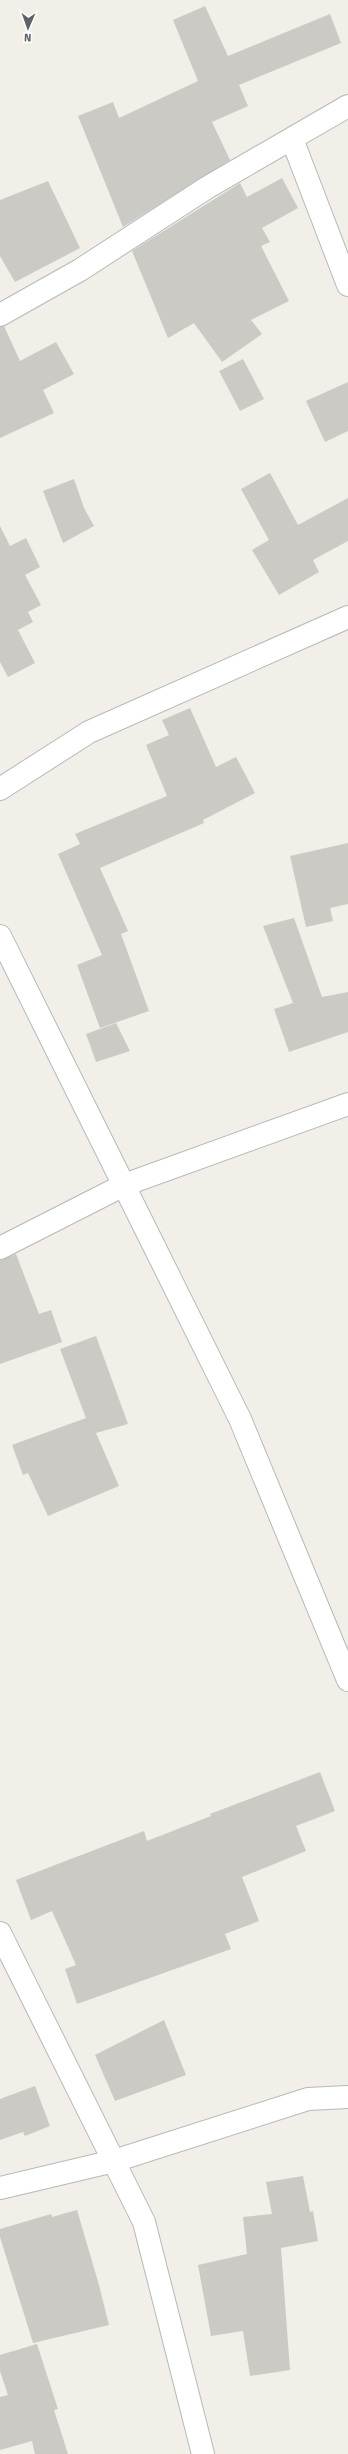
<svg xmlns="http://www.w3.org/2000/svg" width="348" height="2454" font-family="'Fira Sans',sans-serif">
  <rect width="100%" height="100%" fill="#f1efe8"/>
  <path fill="#cccac5" d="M205,6L228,56L330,14L341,43L239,85L248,106L212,122L230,160L123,227L78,116L113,102L119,118L198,81L173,20Z
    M282,178L298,208L262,228L270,242L261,246L289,301L251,320L262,334L222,362L194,323L168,338L132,251L240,183L247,197Z
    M48,181L80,248L15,282L0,256V200Z
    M4,326L20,361L56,342L74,374L43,390L54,413L0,438V327Z
    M243,359L264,399L240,411L219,371Z
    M348,382V431L325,442L306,401Z
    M270,473L298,525L348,498V541L313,560L319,572L279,595L252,550L269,540L241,489Z
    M74,479L84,508L94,526L63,543L43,491Z
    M0,526L10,546L26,538L40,567L25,575L41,605L28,612L33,622L18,630L35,663L8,677L0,662Z
    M190,708L216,767L236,757L255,793L203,820L204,823L100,868L128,931L121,934L149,1011L100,1028L77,965L102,955L58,854L80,844L75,834L167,796L146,745L169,735L162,720Z
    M348,843V904L330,908L333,921L306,927L290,856Z
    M294,918L322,997L348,992V1032L289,1052L274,1009L293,1003L263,926Z
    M116,1023L130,1051L96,1062L86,1034Z
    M16,1254L39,1314L51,1310L62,1342L0,1364V1260Z
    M96,1336L128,1424L96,1433L119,1486L48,1516L28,1473L23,1475L12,1445L86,1418L60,1349Z
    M320,1772L335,1811L296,1826L306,1851L242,1877L259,1921L225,1934L231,1949L77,2004L65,1969L76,1965L52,1911L31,1920L16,1880L144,1831L147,1841L211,1816L210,1814Z
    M164,2020L186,2075L115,2101L95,2055Z
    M35,2086L50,2126L25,2136L23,2132L0,2140V2099Z
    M303,2176L310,2212L313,2211L318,2241L281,2248L290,2370L250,2376L243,2331L211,2336L198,2265L247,2254L243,2217L272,2214L266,2182Z
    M77,2210L99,2285L109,2325L33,2343L0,2237V2229L51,2214L52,2217Z
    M37,2344L58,2409L54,2410L68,2454H35L32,2441L0,2450V2397L8,2395L0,2371V2355Z"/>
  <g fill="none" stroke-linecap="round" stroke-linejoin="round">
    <defs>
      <path id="street" d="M292,139L348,285
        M0,315L80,270L208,187L348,106
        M0,789L89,732L348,617
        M0,936L240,1419L348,1680
        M0,1248L124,1185L348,1104
        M0,1933L144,2222L203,2454
        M0,2188L114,2161L308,2099L348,2097"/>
    </defs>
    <use href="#street" stroke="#b5b8bc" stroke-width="24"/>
    <use href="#street" stroke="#fff" stroke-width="22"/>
  </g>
  <g transform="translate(28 28) rotate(182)" stroke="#ffffff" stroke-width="3" paint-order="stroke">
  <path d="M0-3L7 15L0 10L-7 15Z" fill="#5f6368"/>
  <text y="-6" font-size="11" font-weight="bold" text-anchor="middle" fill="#5f6368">N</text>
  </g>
</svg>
